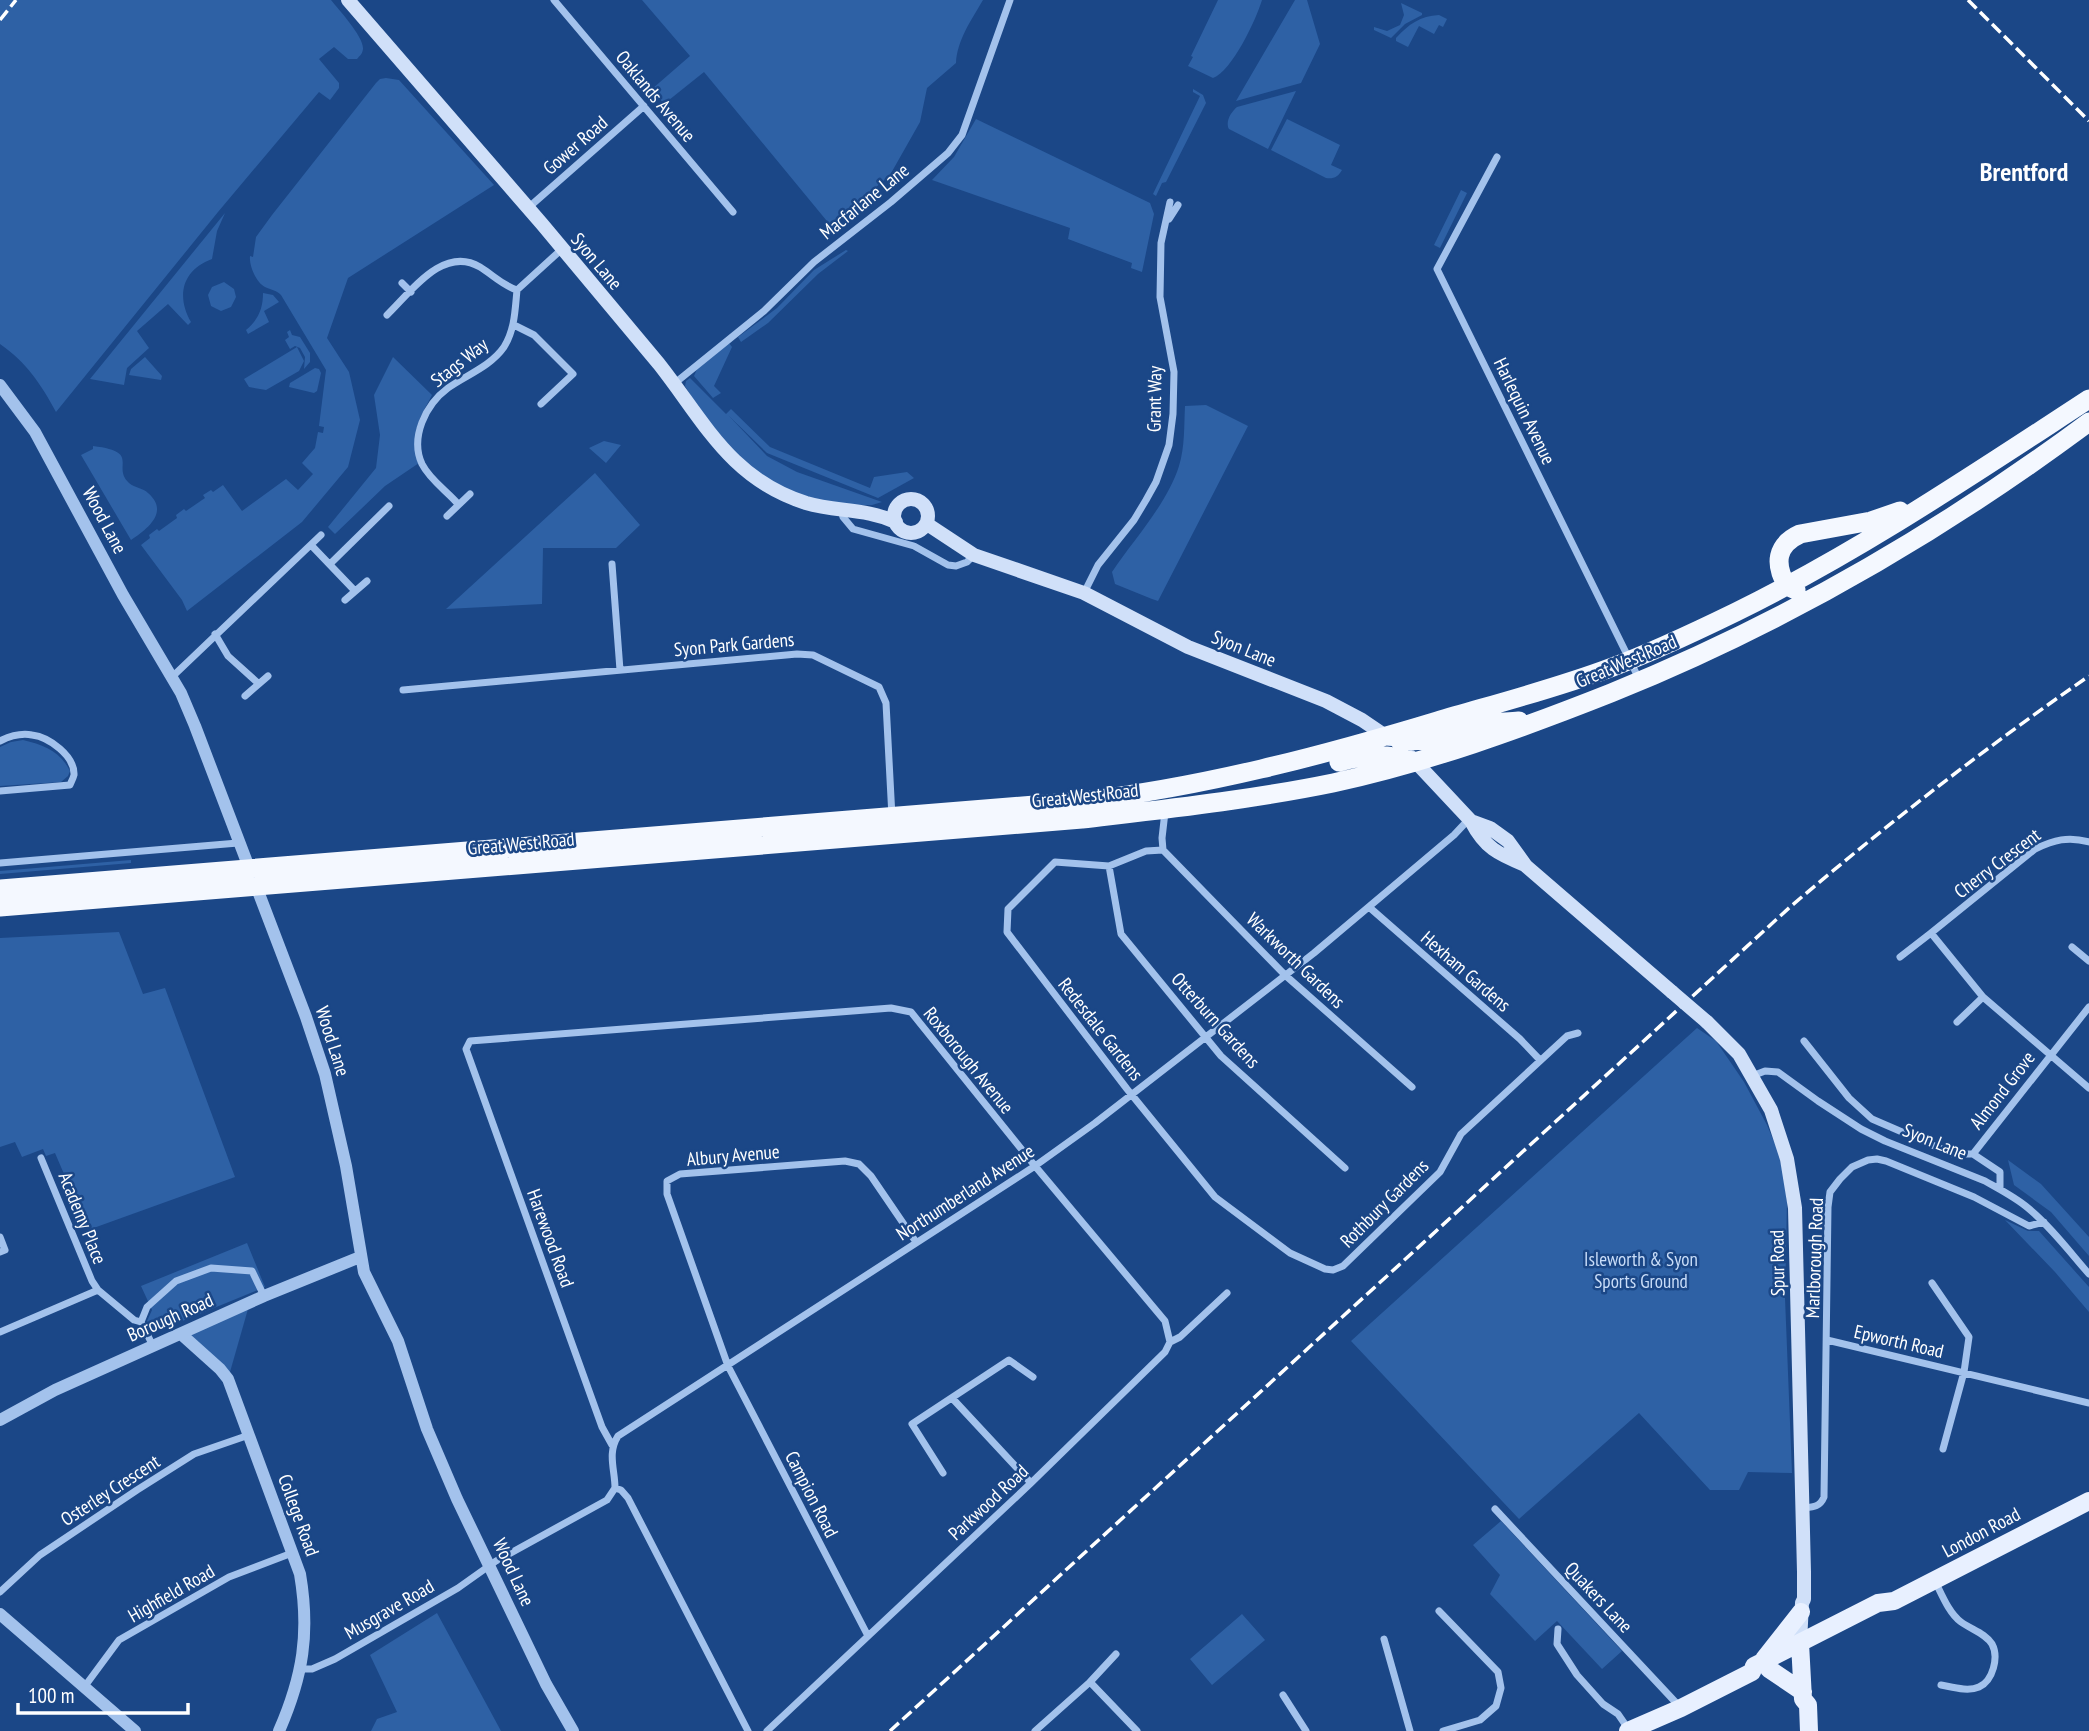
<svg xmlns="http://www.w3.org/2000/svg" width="2089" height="1731" font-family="'PT Sans Narrow',sans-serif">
  <rect width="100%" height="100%" fill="#1b4787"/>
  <path fill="#2e61a5" d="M0,0H331C339,10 364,37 363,49C362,55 360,55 357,59H348L334,47L319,59L339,83V88L330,100L319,92L218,212L56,412C41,384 26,362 0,344Z
    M642,0H983C972,19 957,40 956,63L927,88L920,122L890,175L831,226L704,72L664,104L652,89L690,56Z
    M1218,0H1262C1256,20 1232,71 1213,78L1188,66L1193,57L1191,56Z
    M1295,0H1307L1320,44L1301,83L1236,101Z
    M1401,3L1422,13V15L1405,24L1391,38L1374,30V27L1387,31L1400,25L1404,15Z
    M1439,15L1447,19L1443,27L1439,25L1434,34L1419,26L1408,47L1396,41V38C1409,24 1420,16 1439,15Z
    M386,78L399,80L494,185L348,278L327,338L349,372L360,420L348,467L302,522L187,611L182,600L141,545L150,538L149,535L157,529L159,531L177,518L176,515L184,509L186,511L205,498L203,495L211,490L213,492L223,485L242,511L286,479L298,490L313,474L302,463L315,448L318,432L323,433L324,427L319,426L326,370L281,295C276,290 271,290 265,287C256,282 249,266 250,256L253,257L256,237L272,215L376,83L380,79Z
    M1193,89L1203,95L1206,103L1166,182L1162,183L1156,196L1153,194L1200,96L1193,92Z
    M1296,91L1268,149L1229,129C1225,122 1231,112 1237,107Z
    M976,119L1150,203L1154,214L1142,272L1131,268L1132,263L1068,239L1070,228L932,180L954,157Z
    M1287,119L1340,145L1331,165L1342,170C1338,177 1334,179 1326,178L1271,150Z
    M1461,190L1467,193L1440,248L1434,245Z
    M225,213L217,231L212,259C182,270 176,296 191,322L188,325L168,304L137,331L149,348L127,368L124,385L90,379Z
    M846,250L848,251L818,274L768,323L741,342L738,337L777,308L814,270Z
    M224,282L234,289L236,297L231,307L221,311L211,306L208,295L212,287Z
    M263,293L273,295L279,302L264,311L269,322L248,334L246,330C258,320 263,309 263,293Z
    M290,330L292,335L300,337L310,353V362L304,369L305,357L300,348L295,346L290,349L285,340L289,337L287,332Z
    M729,343L732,347L714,386L721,393L713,398L694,376L697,369Z
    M297,347L304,361L299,371L266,390L249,387L244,379Z
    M145,357L162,376L161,380L129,375L131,369Z
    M393,357L432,395C417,423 411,431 419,463L385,486L335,534L328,527L376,468L380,435L374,395Z
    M315,368L319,369L321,373L317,391L314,393L289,387L290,383Z
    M690,378L726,414L731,409L770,447L870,488L874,477L907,472L914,478L878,498L767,453L728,415L767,456L797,472L882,502L872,505H851L807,498L776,485L749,468L704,417L685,386L686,381Z
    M1206,405L1248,426L1158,601L1152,599L1115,584L1112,572C1134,539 1167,504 1179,466C1185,447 1184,425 1185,406Z
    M604,441L621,445L606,463L589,448Z
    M93,446C142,452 111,466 129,483C135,488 143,488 148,493C170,512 147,529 131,540L81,455L93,449Z
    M595,473L640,525L616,548H543L542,604L446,609Z
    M23,740C44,745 60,751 70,771L68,776L61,782L0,786V747L11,742Z
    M131,860V863L0,874V871Z
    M119,932L143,994L165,988L235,1177L88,1230L55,1153L46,1156L43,1149L22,1157L15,1142L0,1147V938Z
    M1697,1028L1716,1041L1744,1082L1767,1125L1778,1151L1784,1178L1787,1202L1785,1298L1792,1473L1748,1472L1739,1490H1710L1639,1413L1519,1519L1351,1341Z
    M2008,1160L2041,1184L2089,1237V1256L2051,1212L2014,1185Z
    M2005,1220L2028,1231H2039L2089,1287V1312L2055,1272Z
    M247,1243L265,1287L153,1333L147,1321L152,1310L141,1286Z
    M250,1302L228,1379L181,1334Z
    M1501,1521L1622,1651L1602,1669L1557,1621L1535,1641L1490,1594L1500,1575L1473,1545Z
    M437,1613L501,1731H371L377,1719L397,1712L370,1655Z
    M1242,1614L1265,1640L1212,1685L1190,1659Z"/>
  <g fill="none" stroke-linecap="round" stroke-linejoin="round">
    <path stroke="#a3c2ec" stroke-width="7" d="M554,0L733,212
      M1497,157L1437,269L1640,681
      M528,208L644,106
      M1169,219L1178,205
      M402,283L411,292
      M387,315C411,292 443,245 480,267C493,275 502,285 517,290
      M514,325L534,335L573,374L541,404
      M675,383L764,311L814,262L891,202L948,153L962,135L1010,0
      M458,504C447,491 430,480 422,464C410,438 425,405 448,388C466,375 490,367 504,347C515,329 515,310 517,290L562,249
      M841,510L843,517L853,529L914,546L948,565L956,566L967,562L974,555
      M447,516L470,494
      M311,545L355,591
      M331,563L389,506
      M612,564L620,670
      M1084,593L1098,565L1134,520L1146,500L1156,482L1169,445L1173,414L1174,372L1160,297L1161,243L1170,202
      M345,600L367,581
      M215,634L228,656L259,684
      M172,677L321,535
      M403,690L797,654L813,655L879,687L886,703L892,817
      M245,696L268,676
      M0,741C10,736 21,733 32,735C49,737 75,756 74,775C73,779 71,782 70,785L0,791
      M2089,842C2068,836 2054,840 2035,849L1931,933L1983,997L2089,1088
      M1163,850L1146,851L1109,866L1055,862L1008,909L1007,932L1127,1089L1215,1197L1290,1253L1325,1269L1333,1270L1343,1266L1440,1172L1461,1134L1567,1036L1578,1033
      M1163,850L1285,975L1412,1087
      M1163,850L1162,838L1165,812
      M0,863L238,843
      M1109,866L1121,934L1221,1056L1345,1168
      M1369,907L1520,1039L1540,1060
      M2072,947L2089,961
      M1900,957L1931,933
      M1957,1022L1983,997
      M1804,1041L1849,1098L1872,1119L1953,1154H1973
      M1752,1076L1765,1071L1778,1072L1818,1101L1861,1129L1885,1141L1985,1181C1999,1189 2015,1197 2028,1208C2051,1227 2069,1251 2089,1274
      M41,1158L92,1281L98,1290L134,1320L141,1322L153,1346
      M2000,1189V1172L1973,1154L2089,1007
      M0,1237L5,1250L0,1252
      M1932,1283L1969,1337L1964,1372L1943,1449
      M141,1322L147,1307L176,1281L211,1268L252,1271L264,1296
      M0,1332L98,1290
      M1827,1340L2089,1403
      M952,1398L1031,1483
      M612,1445L602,1427L466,1049L470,1041L891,1008L911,1012L1035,1166L1165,1321L1170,1342
      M943,1473L912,1424L1009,1360L1033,1377
      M615,1488L621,1490L628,1498L748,1731
      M1803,1508C1813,1507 1820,1507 1824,1497L1828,1207L1830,1192L1840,1179L1852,1167L1868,1160L1877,1159L1886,1161L1974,1197L2029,1226L2044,1222
      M1495,1509L1680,1707
      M1935,1581C1942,1595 1949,1613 1961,1622C1972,1630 1985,1633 1992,1644C1999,1657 1993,1681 1979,1687C1968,1692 1952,1687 1941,1685
      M0,1592L40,1555L137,1490L194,1454L249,1435
      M1439,1611L1498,1672L1501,1688L1496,1706L1480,1720L1443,1731
      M1558,1629L1557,1644L1577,1675L1603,1704L1618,1714L1629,1730
      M868,1636L728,1366L667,1194V1181L680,1174L845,1161L859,1164L871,1176L916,1242
      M1384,1639L1410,1731
      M300,1669H312L335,1659L458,1588L496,1561L607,1500L615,1488C615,1470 607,1453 618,1436L1035,1166L1095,1123L1314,953L1454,835L1469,819
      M1090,1682L1116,1654
      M85,1686L119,1640L229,1577L292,1553
      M1283,1695L1306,1731
      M767,1731L1031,1483L1165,1352L1170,1342L1180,1337L1227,1293
      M1035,1731L1090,1682L1137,1731"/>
    <path stroke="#a3c2ec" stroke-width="12" d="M0,385L35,432L123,595L181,693L195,726L306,1017L325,1074L346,1166L364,1272L398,1341L427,1429L457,1499L546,1684L573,1731
      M181,1334L220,1369L228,1379L300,1574C310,1633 303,1676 279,1731
      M0,1420L55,1390L264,1296L360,1257
      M0,1614L135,1731"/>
    <path stroke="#d0e0f9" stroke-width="14" d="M348,0L542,224L659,364C704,421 730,479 806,503C837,512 865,508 896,522
      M894 516a17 17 0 1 1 34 0a17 17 0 1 1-34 0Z
      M927,524L974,555L1084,593L1188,647L1326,701L1362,720L1390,739
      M1411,757L1471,821L1490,828L1508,841L1526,866L1672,992
      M1471,821C1485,848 1498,854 1525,865
      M1707,1022L1739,1054L1771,1110L1787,1159L1795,1208L1804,1572V1599L1802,1603L1800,1643"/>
    <path stroke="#e8f0ff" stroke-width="18" d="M1800,1643L1803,1699L1808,1705L1809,1731
      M1764,1659L1801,1612
      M1769,1669L1803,1692
      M1628,1731L1681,1708L1752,1672L1754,1666L1762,1662L1878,1603L1894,1601L2089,1501"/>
    <path stroke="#f4f8ff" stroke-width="19" d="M1796,590L1787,586C1774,564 1776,545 1800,534L1871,521L1900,511
      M1398,739C1430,746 1460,729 1491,723C1500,722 1510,722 1519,721
      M1339,762C1365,755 1386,753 1412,761
      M0,889L1083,801C1203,787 1321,756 1437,721C1495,704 1554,689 1610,668C1653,652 1695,632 1736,612C1860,551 1974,474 2089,399
      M0,907L1082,819C1166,809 1250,800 1333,783C1429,762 1520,729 1611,693C1782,624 1941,532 2089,422"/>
    <path stroke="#fff" stroke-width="3.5" stroke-dasharray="12 5" stroke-linecap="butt" d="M1968,0L2089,121
      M0,20L16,0
      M890,1731L1790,907C1886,825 1985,748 2089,676"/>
    <path stroke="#d0e0f9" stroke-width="14" d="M1672,992L1707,1022"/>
  </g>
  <g text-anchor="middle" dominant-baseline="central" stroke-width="5" stroke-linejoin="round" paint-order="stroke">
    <g font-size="19" fill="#fff" stroke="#1b4787">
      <text transform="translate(656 96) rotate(50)">Oaklands Avenue</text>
      <text transform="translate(575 145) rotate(-41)">Gower Road</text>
      <text transform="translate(864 201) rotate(-39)">Macfarlane Lane</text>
      <text transform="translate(597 261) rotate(50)">Syon Lane</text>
      <text transform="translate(459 362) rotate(-38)">Stags Way</text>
      <text transform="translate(1154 399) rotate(-89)">Grant Way</text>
      <text transform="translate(1525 411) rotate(64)">Harlequin Avenue</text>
      <text transform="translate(105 520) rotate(62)">Wood Lane</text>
      <text transform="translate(734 644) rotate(-5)">Syon Park Gardens</text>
      <text transform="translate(1244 648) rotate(22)">Syon Lane</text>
      <text transform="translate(1626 661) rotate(-23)">Great West Road</text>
      <text transform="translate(1085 795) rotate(-6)">Great West Road</text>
      <text transform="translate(521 843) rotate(-5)">Great West Road</text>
      <text transform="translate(1997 863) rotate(-37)">Cherry Crescent</text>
      <text transform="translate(1296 960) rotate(44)">Warkworth Gardens</text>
      <text transform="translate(1466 971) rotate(41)">Hexham Gardens</text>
      <text transform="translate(1216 1020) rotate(48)">Otterburn Gardens</text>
      <text transform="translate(1101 1029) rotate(52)">Redesdale Gardens</text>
      <text transform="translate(333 1041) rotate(72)">Wood Lane</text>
      <text transform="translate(969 1060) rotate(51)">Roxborough Avenue</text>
      <text transform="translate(2002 1090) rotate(-52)">Almond Grove</text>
      <text transform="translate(1935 1141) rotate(22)">Syon Lane</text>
      <text transform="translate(733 1155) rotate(-5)">Albury Avenue</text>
      <text transform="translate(965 1192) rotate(-33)">Northumberland Avenue</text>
      <text transform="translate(1384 1203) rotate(-45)">Rothbury Gardens</text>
      <text transform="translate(83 1218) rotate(68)">Academy Place</text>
      <text transform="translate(551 1238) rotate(70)">Harewood Road</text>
      <text transform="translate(1814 1258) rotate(-88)">Marlborough Road</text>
      <text transform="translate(1777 1263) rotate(-91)">Spur Road</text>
      <text transform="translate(170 1317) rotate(-24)">Borough Road</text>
      <text transform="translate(1899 1341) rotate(13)">Epworth Road</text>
      <text transform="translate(110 1490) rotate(-33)">Osterley Crescent</text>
      <text transform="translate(812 1494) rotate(63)">Campion Road</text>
      <text transform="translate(988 1502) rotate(-43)">Parkwood Road</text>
      <text transform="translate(299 1515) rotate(70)">College Road</text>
      <text transform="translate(1981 1532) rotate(-28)">London Road</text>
      <text transform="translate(514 1572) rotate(65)">Wood Lane</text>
      <text transform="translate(171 1593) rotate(-30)">Highfield Road</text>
      <text transform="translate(1599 1597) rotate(47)">Quakers Lane</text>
      <text transform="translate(389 1609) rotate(-30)">Musgrave Road</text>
    </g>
    <g font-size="19" fill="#c9ddf9" stroke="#1b4787">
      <text x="1641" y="1259">Isleworth &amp; Syon<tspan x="1641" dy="22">Sports Ground</tspan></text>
    </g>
    <g font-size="26" font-weight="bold" fill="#fff" stroke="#1b4787">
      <text x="2024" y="171">Brentford</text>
    </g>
  </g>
  <path d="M18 1703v10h170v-10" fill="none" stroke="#ffffff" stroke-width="3.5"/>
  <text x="28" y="1703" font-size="21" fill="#ffffff" stroke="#1b4787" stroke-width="5" paint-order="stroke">100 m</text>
</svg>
